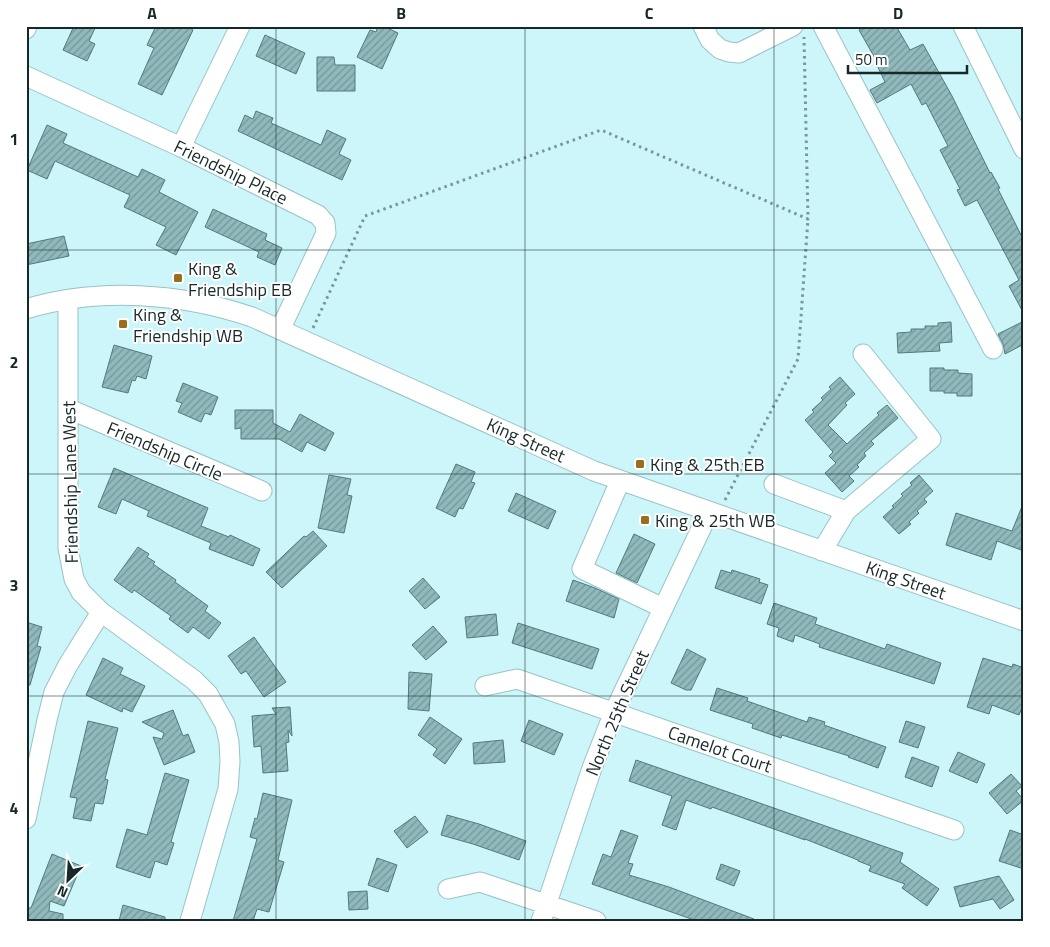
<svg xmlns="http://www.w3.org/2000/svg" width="1050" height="947" font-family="'Titillium Web',sans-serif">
  <defs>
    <pattern id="building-hatch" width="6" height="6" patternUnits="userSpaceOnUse" patternTransform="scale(1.25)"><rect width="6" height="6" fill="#90b9bb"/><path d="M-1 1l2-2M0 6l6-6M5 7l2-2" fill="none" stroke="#759698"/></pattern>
  </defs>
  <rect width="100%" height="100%" fill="#ccf6f9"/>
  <path fill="url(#building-hatch)" stroke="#52797c" d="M74,26H96L89,41L95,44L87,61L63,50Z
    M156,26H186L193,30L162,95L138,84L154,48L147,45Z
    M378,26H383L398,33L382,69L357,57L370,30L376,32Z
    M866,26H896L910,50L923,44L952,96L990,173L991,172L1000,188L998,189L1024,241V314L1009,286L1019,280L977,200L965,206L957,190L960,189L940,150L948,146L926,103L922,105L911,84L877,103L870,90L885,82L875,61L876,60L859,30Z
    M265,35L305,53L296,74L256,56Z
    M317,57H334L335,65H355V91H317Z
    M256,111L273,118L271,123L321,145L327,130L346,139L339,154L351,160L342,180L238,131L245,115L253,119Z
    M47,125L67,134L63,143L138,177L142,169L165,180L159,192L198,212L176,255L156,245L166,227L124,207L130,195L55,161L47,179L27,170Z
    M213,209L267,234L265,240L282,248L275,265L257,257L259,252L205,227Z
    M64,236L69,256L26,265V244Z
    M1024,321V344L1005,354L1003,344L998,334Z
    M951,322L952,342L939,343L940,351L898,353L897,333L911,332V329H925V326H938V323Z
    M114,345L152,356L146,379L137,376L135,381L132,380L128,393L102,387Z
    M930,368H944V370H958V373L972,374V396H957V393H944V391H930Z
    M840,377L855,394L845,403L847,405L828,425L847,444L879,415L877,413L887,405L898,418L871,441L874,444L864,453L866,456L857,465L859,467L849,476L854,481L842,492L825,473L836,463L829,456L833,452L805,420L814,412L812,410L823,400L821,398L831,389L829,387Z
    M183,383L218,397L211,415L205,413L201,422L178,412L182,403L176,401Z
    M235,410H273V423L290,432L300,414L334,433L325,451L307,442L302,452L279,439H241V428L235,429Z
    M456,464L475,472L471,482L475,483L463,509L459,508L455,517L436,508Z
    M114,468L208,508L201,526L229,537L230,535L260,549L253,566L209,549L211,543L147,516L149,511L122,499L116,514L98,507Z
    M329,475L351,479L347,495L352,496L344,533L318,528Z
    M919,475L933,491L924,499L927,502L917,511L919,513L909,522L911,524L899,534L883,517L894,507L892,506L903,496L901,494L912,485L910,483Z
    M516,493L556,511L548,529L508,511Z
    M1023,504L1024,551L997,541L991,560L946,545L956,513L1012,531Z
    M313,531L327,546L282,588L266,572L304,536L306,537Z
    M634,534L655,544L637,583L616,573Z
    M138,547L149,554L147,557L155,562L153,564L176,580L175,582L208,606L205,611L221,623L209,639L193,627L188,633L169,619L171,616L134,590L132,593L114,580Z
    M721,570L731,573L732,570L760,579L759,582L768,585L761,604L715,588Z
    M423,578L440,597L425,609L409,591Z
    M573,580L595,588L619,599L614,618L566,601Z
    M774,603L817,618L815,624L885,649L887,644L941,663L934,684L819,647L820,644L795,635L793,642L777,636L779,628L767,624Z
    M496,614L498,635L467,638L465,617Z
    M26,622L42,627L37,646L41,647L30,685H26Z
    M518,623L599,649L592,669L512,643Z
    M433,626L447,642L426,660L412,645Z
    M254,637L286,682L264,697L246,671L241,674L228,656Z
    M687,649L706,659L691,690H686L671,683Z
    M103,658L123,668L120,674L145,686L132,712L123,708L122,712L86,695Z
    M983,658L1012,667L1013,664L1024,668V703L1019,715L992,705L989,714L967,707Z
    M409,672L432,674L429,711L408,709Z
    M717,688L748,698L747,701L807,722L809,717L825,722L824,725L886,747L878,768L848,757L849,756L782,735L781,738L752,728L753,724L710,710Z
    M290,707L292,736L288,730L289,742L286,743L288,771L263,773L261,746L254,747L252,716L276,714L272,708Z
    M173,710L183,736L188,734L195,752L164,765L153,737L162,739L164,733L142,722Z
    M430,717L462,739L445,764L433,755L437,749L418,735Z
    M529,720L563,734L554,755L521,741Z
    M88,721L118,728L105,779L108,780L103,804L95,803L91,821L73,818L77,798L70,797Z
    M906,721L925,727L918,748L899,742Z
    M503,740L505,762L474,764L473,743Z
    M958,752L985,764L977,783L949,771Z
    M912,757L939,767L932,787L905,777Z
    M636,760L903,853L900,862L939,889L927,906L902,888L905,884L869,871L871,866L858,861V860L805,839V840L712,807L711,809L686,800L676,830L662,825L672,796L629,781Z
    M165,773L189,780L171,842L174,843L167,865L155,861L150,878L116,867L127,829L147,835Z
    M1011,774L1022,786L1016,791L1024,800L1007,814L989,793Z
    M263,793L292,800L278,860L284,862L269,912L257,909L253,921H233L257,839L250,837L255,818L257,819Z
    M447,815L479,824L526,841L519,860L473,844L441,835Z
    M415,816L428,832L407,848L394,831Z
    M621,830L638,836L628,863L633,864L629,875L669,887L754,919V921H697L592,884L603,854L611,857Z
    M1010,830L1024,835V869L999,861Z
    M52,854L81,866L64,906L50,901L49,911L63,914V921H26L28,908H31Z
    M377,858L397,865L388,892L368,885Z
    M721,864L740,871L734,886L716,879Z
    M999,876L1014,900L1000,909L993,899L960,907L954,887Z
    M367,891L368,909L349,910L348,892Z
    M123,905L165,917V921H119Z"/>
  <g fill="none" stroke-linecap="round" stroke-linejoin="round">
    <defs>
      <path id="minor" d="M703,26L710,40L720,49L729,52L739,53L793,26
        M823,26L993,349
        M963,26L1024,149
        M26,29L27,26
        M26,76L181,147L318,215L325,223L326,233L280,330
        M181,147L240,26
        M68,300V548L74,579L81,592L101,612L194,680L208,694L225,724L229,742L230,762L228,789L190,921
        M26,309C99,287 181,293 252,317L594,471L1024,621
        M69,409L262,491
        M620,481L582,569L663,608
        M774,484L846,511
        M822,551L846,511L931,439L863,354
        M485,686L517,679L954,830
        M26,819L47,720L54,692L68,665L101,612
        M448,889L480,882L596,921
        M541,921L592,768L614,712L709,512"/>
    </defs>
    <use href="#minor" stroke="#99c3c5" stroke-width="21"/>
    <path stroke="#799799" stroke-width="3" stroke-dasharray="2.5 4" stroke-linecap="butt" d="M313,328L365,216L601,130L808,219L804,37
      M725,500L798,359L808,219"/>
    <use href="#minor" stroke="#fff" stroke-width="19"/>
  </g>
  <path fill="none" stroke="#182829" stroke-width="1" stroke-opacity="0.55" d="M276,26V921M525,26V921M774,26V921M26,250H1024M26,474H1024M26,696H1024"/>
  <g fill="#9b6e1e" stroke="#fff" stroke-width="2">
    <rect x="173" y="273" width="10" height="10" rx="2.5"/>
    <rect x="118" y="319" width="10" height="10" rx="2.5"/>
    <rect x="635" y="459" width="10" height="10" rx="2.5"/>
    <rect x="640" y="515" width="10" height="10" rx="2.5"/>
  </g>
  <g text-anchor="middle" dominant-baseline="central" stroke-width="4" stroke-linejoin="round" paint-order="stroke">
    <g font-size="18" fill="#182829" stroke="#fff">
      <text transform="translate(231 172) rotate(26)">Friendship Place</text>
      <text transform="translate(526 440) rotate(24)">King Street</text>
      <text transform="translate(165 451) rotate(23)">Friendship Circle</text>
      <text transform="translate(70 482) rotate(-91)">Friendship Lane West</text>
      <text transform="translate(906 580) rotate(19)">King Street</text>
      <text transform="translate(617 713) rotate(-67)">North 25th Street</text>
      <text transform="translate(720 749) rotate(19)">Camelot Court</text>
    </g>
    <g font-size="18" fill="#182829" stroke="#fff" text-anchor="start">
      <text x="188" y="268">King &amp;<tspan x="188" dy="21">Friendship EB</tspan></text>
      <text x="133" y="314">King &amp;<tspan x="133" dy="21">Friendship WB</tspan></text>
      <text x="650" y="464">King &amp; 25th EB</text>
      <text x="655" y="520">King &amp; 25th WB</text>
    </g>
  </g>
  <rect width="1050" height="947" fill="none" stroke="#ffffff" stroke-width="55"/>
  <g transform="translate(68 880) rotate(205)" stroke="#ffffff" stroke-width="4" paint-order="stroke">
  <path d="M0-4L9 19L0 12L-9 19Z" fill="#182829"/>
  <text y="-8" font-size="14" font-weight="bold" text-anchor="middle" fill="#182829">N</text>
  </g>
  <path d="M848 65v8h119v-8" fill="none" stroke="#182829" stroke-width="2.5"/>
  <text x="855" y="65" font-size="15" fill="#182829" stroke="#ffffff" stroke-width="4" paint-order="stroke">50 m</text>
  <rect x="28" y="28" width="994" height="892" fill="none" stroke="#182829" stroke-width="2"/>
  <g font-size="16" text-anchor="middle" font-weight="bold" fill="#182829">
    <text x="152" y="19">A</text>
    <text x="401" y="19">B</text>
    <text x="649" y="19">C</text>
    <text x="898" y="19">D</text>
    <text x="14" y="145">1</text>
    <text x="14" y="368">2</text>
    <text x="14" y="591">3</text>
    <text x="14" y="814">4</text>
  </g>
</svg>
